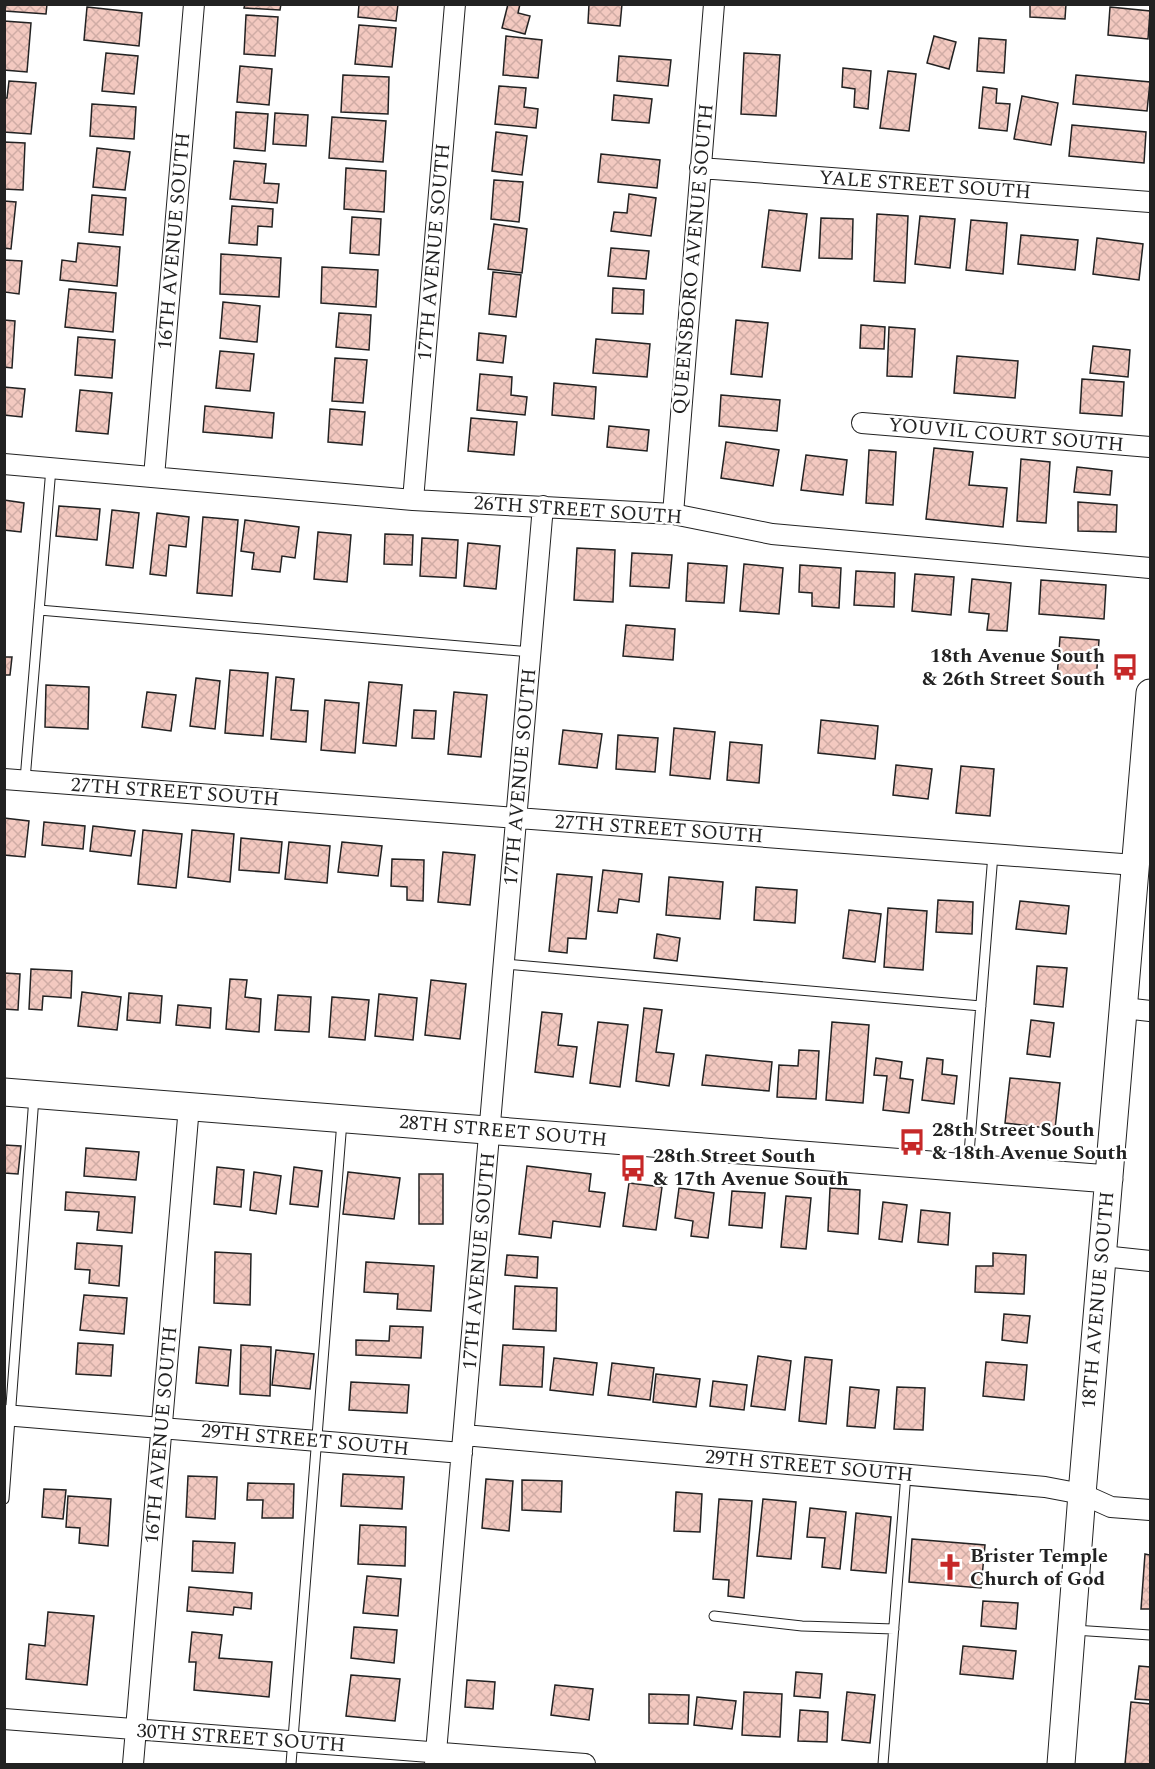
<svg xmlns="http://www.w3.org/2000/svg" width="1155" height="1769" font-family="Spectral,serif">
  <defs>
    <pattern id="building-cross-hatch" width="8" height="8" patternUnits="userSpaceOnUse" patternTransform="scale(1.5)"><rect width="8" height="8" fill="#f3c9c0"/><path d="M0 0l8 8M0 8l8-8" fill="none" stroke="#d0aca5"/></pattern>
  </defs>
  <rect width="100%" height="100%" fill="#fff"/>
  <path fill="url(#building-cross-hatch)" stroke="#222" stroke-width="1.5" d="M6,4H47L46,14L5,11Z
    M245,4H281L280,10L244,8Z
    M359,4H398L396,21L358,17Z
    M508,4H520L518,13L530,16L525,34L502,28Z
    M589,4H622L620,26L588,23Z
    M1030,4H1066L1065,19L1030,17Z
    M87,7L142,13L139,46L84,40Z
    M1110,7L1150,11L1148,39L1108,35Z
    M246,15L278,17L275,56L244,54Z
    M4,21L31,23L27,72L4,70Z
    M359,25L396,28L392,67L355,64Z
    M506,36L542,40L538,78L503,75Z
    M934,36L956,42L949,69L927,63Z
    M979,38L1006,40L1004,73L977,71Z
    M106,53L138,56L134,94L102,91Z
    M744,53L780,55L776,116L741,114Z
    M619,56L671,60L668,86L617,81Z
    M240,66L272,69L269,105L237,102Z
    M843,68L871,71L868,109L854,107L855,89L842,87Z
    M888,71L916,74L909,131L880,128Z
    M343,75L389,77L388,114L341,112Z
    M1076,75L1150,82L1147,111L1073,104Z
    M9,81L36,83L31,134L4,132V98H7Z
    M499,86L526,88L524,107L538,109L536,128L495,124Z
    M983,87L997,89L996,103L1010,104L1007,131L979,128Z
    M614,95L652,99L649,123L612,120Z
    M1022,96L1058,103L1051,145L1014,139Z
    M92,104L136,107L134,139L90,136Z
    M236,112L268,114L265,151L234,148Z
    M275,113L308,115L306,146L273,144Z
    M332,117L386,121L383,162L329,158Z
    M1072,125L1146,132L1144,163L1069,156Z
    M496,132L527,136L522,175L492,171Z
    M4,142L25,143L23,190L4,189Z
    M97,148L130,152L125,190L93,187Z
    M601,154L660,160L657,188L598,182Z
    M234,161L266,164L264,183L279,184L277,203L230,199Z
    M346,168L386,171L384,212L344,209Z
    M494,180L523,182L519,222L491,219Z
    M629,194L656,198L651,236L611,231L614,212L627,213Z
    M92,195L126,198L123,235L89,232Z
    M4,201L16,202L11,249L4,248Z
    M232,206L273,209L272,227L258,226L257,245L229,243Z
    M769,210L807,214L800,271L762,267Z
    M877,214L908,216L905,283L874,281Z
    M920,216L955,219L950,268L915,264Z
    M352,217L381,219L379,255L350,253Z
    M821,218L853,219L852,259L819,258Z
    M971,220L1007,223L1003,274L966,270Z
    M494,224L527,229L522,273L488,269Z
    M1021,235L1078,240L1075,270L1018,264Z
    M1097,238L1143,244L1139,280L1093,274Z
    M78,243L120,247L117,286L60,280L62,260L76,262Z
    M611,248L649,251L646,279L608,276Z
    M221,254L281,258L279,297L220,294Z
    M4,260L22,261L19,294L5,292L4,300Z
    M322,267L378,270L376,307L321,303Z
    M493,272L521,275L516,317L489,314Z
    M613,288L644,290L643,314L612,313Z
    M69,289L116,293L113,332L65,327Z
    M223,302L260,306L257,342L220,338Z
    M339,313L371,315L369,350L336,347Z
    M4,320L15,321L12,368L4,367Z
    M736,320L768,323L762,377L731,374Z
    M861,325L885,327L884,349L860,348Z
    M889,327L915,329L912,377L887,376Z
    M479,333L506,336L503,363L477,360Z
    M78,337L115,340L112,378L75,375Z
    M596,339L650,344L647,377L593,373Z
    M1093,346L1130,350L1128,377L1090,373Z
    M220,351L254,354L250,391L216,388Z
    M957,356L1018,361L1015,398L954,393Z
    M335,358L367,360L363,403L332,401Z
    M480,374L512,377L511,395L527,397L525,415L477,410Z
    M1082,379L1124,382L1122,416L1080,413Z
    M554,383L596,387L594,419L552,415Z
    M4,387L25,389L22,417L4,415Z
    M80,390L112,393L108,434L76,431Z
    M721,395L780,400L777,431L719,426Z
    M205,406L274,413L272,438L203,432Z
    M330,409L365,412L362,445L328,442Z
    M471,418L517,422L514,455L468,451Z
    M609,426L649,430L647,451L607,447Z
    M726,442L779,450L773,486L721,478Z
    M934,448L973,452L969,485L1007,488L1003,527L926,519Z
    M869,450L896,452L893,505L866,503Z
    M806,455L847,460L843,495L801,490Z
    M1021,459L1050,462L1046,523L1017,521Z
    M1077,467L1112,471L1110,495L1074,492Z
    M4,500L24,503L21,532L4,530Z
    M1078,502L1117,505L1116,532L1078,531Z
    M59,506L100,509L97,540L56,536Z
    M112,510L139,513L133,568L106,565Z
    M157,513L189,517L186,547L169,545L166,576L150,574Z
    M203,517L238,520L232,596L197,593Z
    M245,520L299,527L295,558L282,556L280,572L252,569L254,553L241,551Z
    M318,532L351,535L347,582L314,579Z
    M385,534L413,535L412,565L384,564Z
    M422,538L458,540L456,578L420,576Z
    M468,543L500,546L496,589L464,586Z
    M577,548L615,550L613,602L574,600Z
    M632,553L672,555L669,588L630,586Z
    M688,563L727,566L724,603L686,601Z
    M744,564L783,568L779,614L740,611Z
    M800,565L841,568L839,608L812,606V593L799,592Z
    M856,571L895,573L894,607L854,605Z
    M915,574L954,577L951,615L912,611Z
    M972,579L1011,583L1007,631L987,630L989,614L969,612Z
    M1041,580L1106,585L1104,619L1039,614Z
    M626,625L675,629L673,660L623,656Z
    M1060,637L1099,640L1096,682L1057,678Z
    M4,657H12L10,675H4Z
    M230,670L268,673L263,736L225,733Z
    M276,677L294,679L291,710L308,711L306,742L271,739Z
    M196,678L220,681L215,729L190,726Z
    M369,682L402,685L396,746L363,743Z
    M46,685L89,687L88,729L45,727Z
    M147,692L176,695L171,731L142,727Z
    M454,692L487,695L481,757L448,754Z
    M325,700L359,703L355,753L321,750Z
    M414,710L436,711L434,739L412,738Z
    M821,720L878,726L875,759L818,753Z
    M674,728L715,732L710,779L670,775Z
    M563,730L602,734L597,768L559,764Z
    M618,735L658,738L655,772L616,769Z
    M730,742L762,745L759,783L727,780Z
    M896,765L932,769L928,799L893,795Z
    M961,766L994,769L990,816L956,813Z
    M4,818L29,821L25,857L4,855Z
    M44,822L85,826L83,849L42,845Z
    M93,826L135,831L131,856L90,851Z
    M143,830L182,834L176,888L138,884Z
    M192,830L234,834L230,882L188,877Z
    M241,838L282,842L279,873L239,870Z
    M289,842L330,846L327,883L285,879Z
    M342,842L382,846L378,876L338,872Z
    M443,852L475,855L470,905L438,902Z
    M392,859L424,860L423,901L407,900V887L391,886Z
    M603,870L642,874L639,902L619,899L617,913L598,911Z
    M557,874L592,877L586,939L568,938L567,953L549,951Z
    M669,877L723,882L720,919L666,915Z
    M756,887L797,890L795,923L754,920Z
    M938,900L973,902L972,934L936,932Z
    M1020,901L1069,906L1066,934L1016,929Z
    M888,908L927,911L923,970L884,967Z
    M849,910L881,914L875,962L843,958Z
    M657,934L680,938L677,961L654,958Z
    M1037,966L1067,968L1063,1007L1034,1004Z
    M31,969L72,971L71,998L43,996L42,1010L29,1009Z
    M4,973L20,974L18,1010L4,1009Z
    M230,979L247,980L245,997L261,999L259,1032L226,1029Z
    M431,980L466,984L460,1039L425,1035Z
    M82,992L121,997L117,1030L78,1026Z
    M129,993L162,996L160,1023L127,1020Z
    M379,994L417,998L413,1040L375,1036Z
    M278,995L311,997L309,1032L275,1030Z
    M332,997L369,1000L365,1040L329,1037Z
    M178,1005L211,1008L210,1028L176,1025Z
    M644,1008L662,1010L656,1052L674,1054L669,1086L636,1081Z
    M542,1012L562,1014L558,1045L577,1047L573,1077L535,1072Z
    M1031,1020L1054,1023L1050,1057L1027,1054Z
    M598,1022L628,1025L620,1087L590,1083Z
    M832,1022L869,1025L863,1103L826,1100Z
    M799,1050L819,1051L816,1099L777,1097L779,1065L798,1066Z
    M706,1055L772,1062L769,1091L702,1085Z
    M876,1058L902,1062L900,1078L913,1080L909,1113L883,1110L887,1076L874,1075Z
    M927,1058L943,1060L942,1074L957,1076L954,1104L922,1100Z
    M1010,1078L1060,1083L1055,1129L1005,1123Z
    M4,1145L21,1146L18,1174L4,1173Z
    M86,1148L139,1152L136,1180L84,1176Z
    M527,1166L591,1174L589,1191L605,1193L600,1227L553,1221L551,1238L519,1234Z
    M217,1167L244,1170L241,1207L214,1204Z
    M294,1167L322,1171L318,1207L290,1204Z
    M254,1172L281,1176L276,1214L250,1210Z
    M348,1172L400,1178L394,1219L343,1214Z
    M419,1174H443V1224H419Z
    M629,1183L662,1187L656,1230L623,1226Z
    M679,1188L714,1193L708,1238L691,1236L693,1221L675,1218Z
    M830,1188L860,1190L858,1234L828,1231Z
    M732,1191L765,1193L762,1228L729,1225Z
    M66,1192L135,1197L132,1233L97,1230L99,1212L65,1210Z
    M786,1196L811,1198L806,1249L781,1247Z
    M883,1202L907,1205L902,1242L879,1239Z
    M921,1210L950,1213L948,1245L918,1242Z
    M77,1243L122,1246L119,1286L89,1283L90,1270L75,1269Z
    M215,1252L251,1254L250,1305L214,1303Z
    M993,1253L1026,1255L1024,1294L975,1292L976,1266H993Z
    M507,1255L538,1257L537,1278L505,1275Z
    M366,1262L434,1266L431,1311L397,1309L398,1294L364,1292Z
    M515,1286L557,1288L556,1331L513,1329Z
    M84,1295L127,1298L124,1334L80,1330Z
    M1004,1314L1030,1316L1027,1343L1002,1340Z
    M390,1326L423,1327L421,1358L356,1355V1340L389,1341Z
    M78,1343L113,1345L111,1376L76,1374Z
    M241,1345L271,1347L270,1396L240,1394Z
    M503,1345L544,1347L542,1387L500,1385Z
    M199,1347L231,1350L228,1386L196,1383Z
    M276,1350L314,1354L310,1389L272,1385Z
    M758,1356L791,1361L785,1410L751,1406Z
    M805,1357L832,1360L826,1424L799,1421Z
    M554,1358L597,1363L593,1395L550,1390Z
    M986,1362L1027,1365L1024,1400L983,1396Z
    M612,1363L654,1368L650,1400L608,1395Z
    M656,1374L700,1379L696,1407L653,1402Z
    M713,1381L747,1385L744,1410L710,1406Z
    M351,1382L409,1385L407,1413L349,1410Z
    M850,1387L879,1390L875,1428L847,1426Z
    M897,1387L925,1388L923,1430L894,1429Z
    M343,1474L404,1477L402,1509L341,1506Z
    M188,1476L217,1477L215,1519L186,1517Z
    M486,1479L513,1481L509,1531L482,1528Z
    M522,1480L562,1481L561,1512L522,1510Z
    M248,1483L294,1484L293,1518H262L263,1500H247Z
    M44,1489L66,1490L63,1519L42,1517Z
    M676,1492L702,1494L700,1532L674,1531Z
    M68,1496L111,1499L108,1546L79,1543L80,1528L66,1527Z
    M719,1499L752,1501L744,1598L728,1596L729,1580L713,1579Z
    M763,1499L796,1502L791,1559L757,1556Z
    M810,1508L846,1512L840,1569L822,1567L825,1538L807,1537Z
    M856,1513L891,1517L886,1573L851,1570Z
    M360,1525L406,1527L405,1566L358,1564Z
    M912,1539L985,1545L981,1588L909,1582Z
    M193,1541L235,1543L233,1573L192,1571Z
    M1145,1554L1150,1555V1609H1141Z
    M367,1576L401,1579L398,1616L363,1613Z
    M189,1587L252,1593L251,1609L234,1607L233,1615L187,1611Z
    M983,1601L1018,1603L1016,1629L981,1626Z
    M48,1612L94,1616L87,1685L26,1679L29,1644L45,1646Z
    M354,1627L397,1630L394,1663L351,1658Z
    M192,1632L222,1635L219,1658L272,1662L269,1697L194,1690L196,1662H189Z
    M963,1646L1016,1651L1013,1679L960,1674Z
    M1139,1666L1150,1667V1700L1135,1699Z
    M796,1672L822,1674L820,1698L794,1696Z
    M351,1675L400,1679L395,1721L346,1716Z
    M467,1680L495,1682L493,1709L465,1707Z
    M555,1685L593,1689L589,1720L551,1715Z
    M744,1692L782,1694L780,1737L742,1735Z
    M847,1692L875,1695L870,1743L842,1740Z
    M649,1694L689,1695L688,1724L649,1723Z
    M697,1697L736,1701L732,1729L694,1725Z
    M1131,1702L1150,1704V1764H1125Z
    M800,1710L828,1712L827,1742L798,1741Z"/>
  <g fill="none" stroke-linecap="round" stroke-linejoin="round">
    <defs>
      <path id="lane" d="M39,610L531,652
        M25,780L51,468
        M504,964L981,1006
        M968,1166L993,854
        M4,1499L34,1097
        M714,1616L802,1626L894,1629
        M1074,1630L1150,1635
        M291,1764L342,1121
        M883,1764L906,1474"/>
      <path id="street" d="M700,168L1150,202
        M862,423L1150,447
        M4,464L413,500L673,514L772,534L1150,568
        M154,477L194,4
        M413,500L455,4
        M673,514L714,4
        M4,779L1135,865
        M1124,1008L1150,1011
        M1103,1256L1150,1261
        M4,1415L462,1453
        M464,1435L1045,1487L1082,1494L1111,1507L1150,1510
        M4,1719L585,1764
        M133,1764L189,1106
        M435,1764L543,506"/>
      <path id="secondary" d="M4,1092L1109,1179
        M1061,1764L1082,1494L1150,693"/>
    </defs>
    <use href="#lane" stroke="#222" stroke-width="11"/>
    <use href="#street" stroke="#222" stroke-width="22"/>
    <use href="#secondary" stroke="#222" stroke-width="29"/>
    <use href="#lane" stroke="#fff" stroke-width="9"/>
    <use href="#street" stroke="#fff" stroke-width="20"/>
    <use href="#secondary" stroke="#fff" stroke-width="27"/>
  </g>
  <defs>
    <symbol id="bus-bare" viewBox="-9 -9 18 18"><path d="M-5-6H5V4H4V6H2V4H-2V6H-4V4H-5ZM-3.5-4V0h7V-4ZM-3.5 1.2v1.5H-2V1.2ZM2 1.2v1.5H3.5V1.2Z" fill="#c62828" stroke="#fff" stroke-width="2.5" paint-order="stroke"/></symbol>
    <symbol id="church-bare" viewBox="-9 -9 18 18"><path d="M-1.2-6h2.4v3.5h3.3v2.4h-3.3V6h-2.4V-.1h-3.3v-2.4h3.3Z" fill="#c62828" stroke="#fff" stroke-width="2.5" paint-order="stroke"/></symbol>
  </defs>
  <g fill-rule="evenodd">
    <use href="#bus-bare" x="1106" y="648" width="38" height="38"/>
    <use href="#bus-bare" x="893" y="1123" width="38" height="38"/>
    <use href="#bus-bare" x="614" y="1149" width="38" height="38"/>
    <use href="#church-bare" x="931" y="1548" width="38" height="38"/>
  </g>
  <g text-anchor="middle" dominant-baseline="central" stroke-width="4.5" stroke-linejoin="round" paint-order="stroke">
    <g font-size="20" fill="#222" stroke="#fff">
      <text transform="translate(925 185) rotate(4)">YALE STREET SOUTH</text>
      <text transform="translate(174 241) rotate(-85)">16TH AVENUE SOUTH</text>
      <text transform="translate(434 252) rotate(-85)">17TH AVENUE SOUTH</text>
      <text transform="translate(693 259) rotate(-85)">QUEENSBORO AVENUE SOUTH</text>
      <text transform="translate(1006 435) rotate(5)">YOUVIL COURT SOUTH</text>
      <text transform="translate(578 510) rotate(4)">26TH STREET SOUTH</text>
      <text transform="translate(520 777) rotate(-85)">17TH AVENUE SOUTH</text>
      <text transform="translate(175 792) rotate(4)">27TH STREET SOUTH</text>
      <text transform="translate(659 829) rotate(4)">27TH STREET SOUTH</text>
      <text transform="translate(503 1131) rotate(5)">28TH STREET SOUTH</text>
      <text transform="translate(479 1261) rotate(-85)">17TH AVENUE SOUTH</text>
      <text transform="translate(1098 1300) rotate(-85)">18TH AVENUE SOUTH</text>
      <text transform="translate(161 1435) rotate(-85)">16TH AVENUE SOUTH</text>
      <text transform="translate(305 1440) rotate(5)">29TH STREET SOUTH</text>
      <text transform="translate(809 1466) rotate(5)">29TH STREET SOUTH</text>
      <text transform="translate(241 1738) rotate(4)">30TH STREET SOUTH</text>
    </g>
    <g font-size="20" font-weight="bold" fill="#222" stroke="#fff" text-anchor="start">
      <text x="1105" y="656" text-anchor="end">18th Avenue South<tspan x="1105" dy="23">&amp; 26th Street South</tspan></text>
      <text x="932" y="1130">28th Street South<tspan x="932" dy="23">&amp; 18th Avenue South</tspan></text>
      <text x="653" y="1156">28th Street South<tspan x="653" dy="23">&amp; 17th Avenue South</tspan></text>
      <text x="970" y="1556">Brister Temple<tspan x="970" dy="23">Church of God</tspan></text>
    </g>
  </g>
  <rect width="1155" height="1769" fill="none" stroke="#222222" stroke-width="12"/>
</svg>
